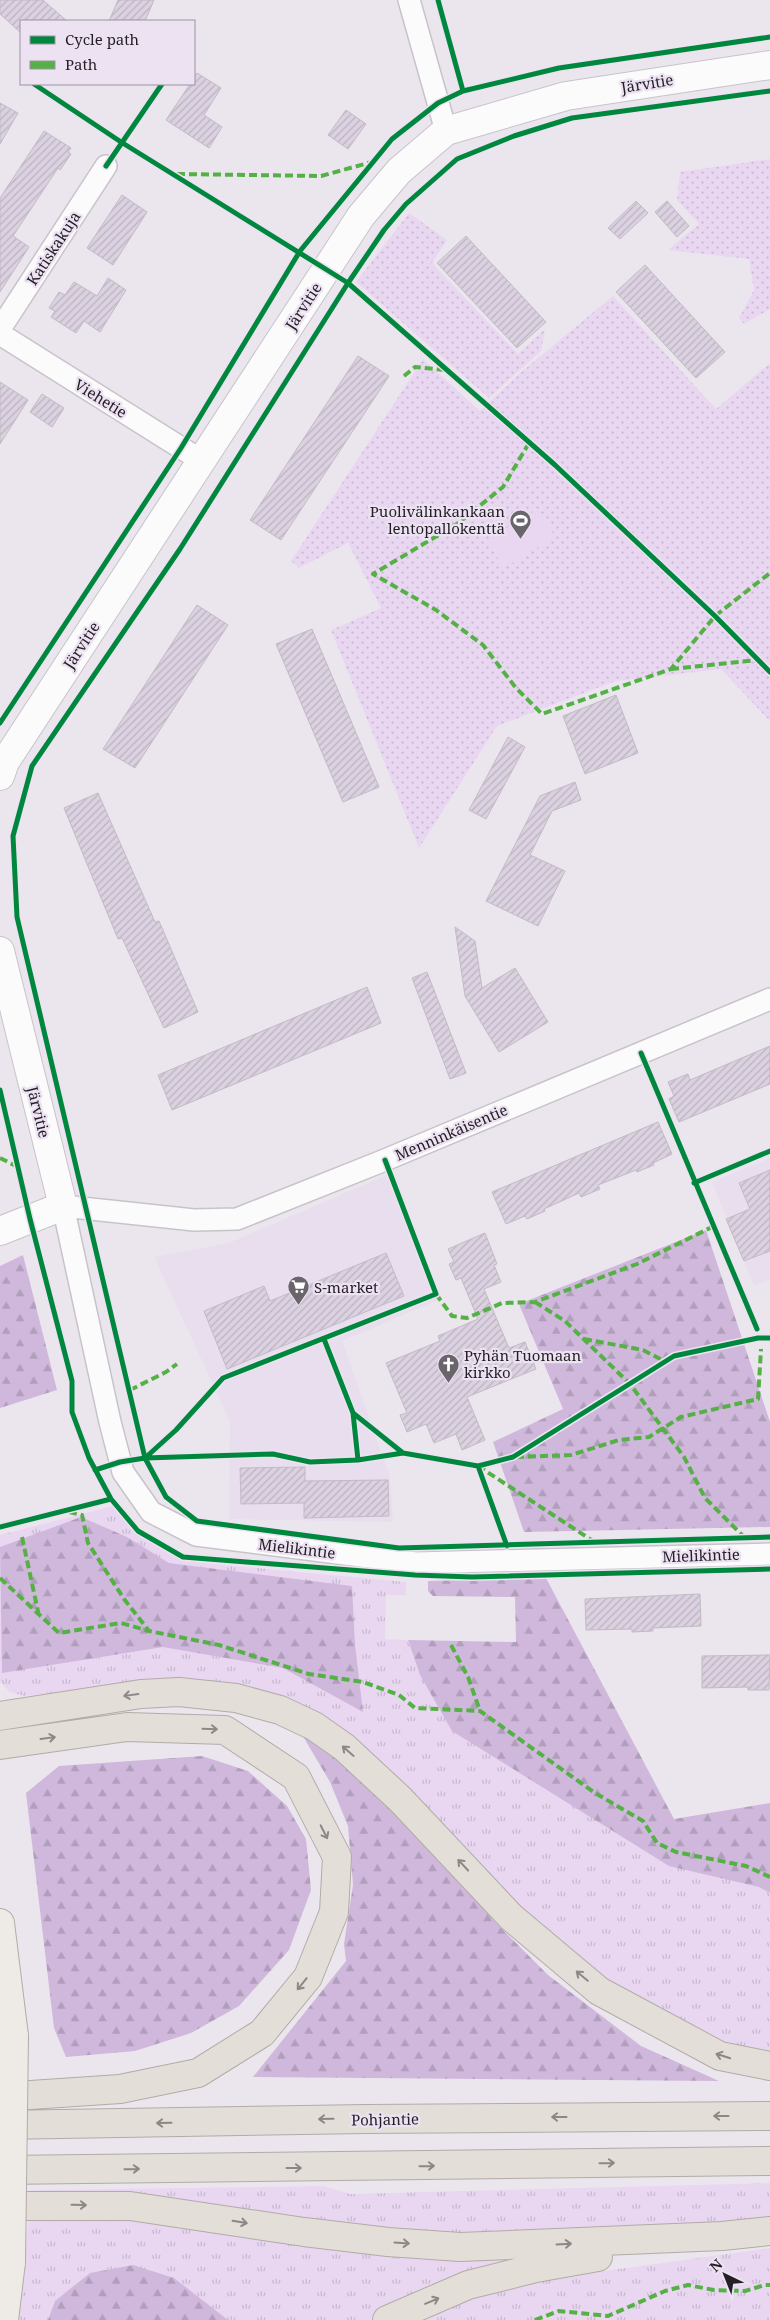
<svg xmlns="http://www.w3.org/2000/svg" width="770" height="2320" font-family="'Noto Serif',serif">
  <defs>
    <pattern id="grass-tufts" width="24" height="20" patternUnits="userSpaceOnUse" patternTransform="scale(1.25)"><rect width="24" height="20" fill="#e9d7f2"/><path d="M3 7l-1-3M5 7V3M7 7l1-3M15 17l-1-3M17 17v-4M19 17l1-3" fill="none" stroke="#c8b8cf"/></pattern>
    <pattern id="forest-firs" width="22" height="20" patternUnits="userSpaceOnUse" patternTransform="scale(1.25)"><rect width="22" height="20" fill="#cfb8db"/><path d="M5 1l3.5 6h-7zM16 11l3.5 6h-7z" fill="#b19ebc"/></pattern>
    <pattern id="park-dots" width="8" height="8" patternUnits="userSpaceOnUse" patternTransform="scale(1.25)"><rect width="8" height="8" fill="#e9d7f2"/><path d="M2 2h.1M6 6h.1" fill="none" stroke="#c8b8cf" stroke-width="1.8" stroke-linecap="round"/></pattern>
    <pattern id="building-hatch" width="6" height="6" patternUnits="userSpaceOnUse" patternTransform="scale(1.25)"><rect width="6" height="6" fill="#dbd1e1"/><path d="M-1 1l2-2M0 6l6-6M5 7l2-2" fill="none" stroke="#bcb3c1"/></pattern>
  </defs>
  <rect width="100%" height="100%" fill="#ebe6ee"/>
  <path fill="#e8deee" d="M770,1158V1279L754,1286L712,1182Z
    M394,1172L441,1299L342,1341L390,1477L393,1522L229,1519L230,1421L154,1257L229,1243Z"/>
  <path fill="url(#grass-tufts)" d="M113,1506L138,1533L182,1561L406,1582V1595H386L385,1639L408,1640L420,1675L770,1893V2054L727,2042L607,1981L517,1910L349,1736L138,1686L24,1696L10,1692L0,1682V1535Z
    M770,2183V2219L536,2238L387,2236L29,2199L31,2190L323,2186L350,2194Z
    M29,2217L130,2218L550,2255L370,2320H18Z
    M770,2248V2320H416L473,2296L540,2280Z"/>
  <path fill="url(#forest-firs)" d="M706,1230L770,1422V1527L524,1532L493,1442L563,1409L519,1304Z
    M23,1255L57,1390L0,1408V1266Z
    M81,1517L127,1537L169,1563L352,1586L355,1645L363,1712L283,1668L163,1647L2,1673L0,1547Z
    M546,1578L674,1819L770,1803V1893L759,1887L669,1866L452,1731L420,1675L408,1640L516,1642L515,1597L433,1596L428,1591V1581Z
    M301,1733L327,1745L378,1791L496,1923L548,1975L641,2046L719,2081L253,2077L346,1961L344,1944L353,1885L348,1826L330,1782Z
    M202,1756L248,1771L287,1806L306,1839L311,1890L289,1950L239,2006L191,2033L135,2051L66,2057L54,2028L26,1793L59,1766Z
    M133,2265L174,2278L228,2320H48L55,2301L90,2273Z"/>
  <path fill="url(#park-dots)" d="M770,159V309L744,324L739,318L754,290L749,259L668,250L699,224L677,200L680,172Z
    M409,213L447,240L432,263L518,354L545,329L541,351L489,398L356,282Z
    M613,296L716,409L770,363V721L721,669L616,681L497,726L419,848L331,630L381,608L348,543L299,568L291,561L423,359L480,411L520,373Z"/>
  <path fill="#e9d7f2" d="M538,509L555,537L504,568L487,540Z"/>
  <path fill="url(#building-hatch)" stroke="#c0bcc3" d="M0,0H43L67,21H21V33L0,14Z
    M118,0H154L145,21H109Z
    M197,73L221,88L204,115L222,127L209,148L166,120L190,84H194V78Z
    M0,103L18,113L0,144Z
    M346,110L366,124L348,149L328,135Z
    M44,131L71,148L68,152L71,154L60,170L58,168L13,236L29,247L0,292V198Z
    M122,195L147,212L113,265L87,248Z
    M636,201L648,213L620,239L608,228Z
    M667,201L689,226L677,237L655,212Z
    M466,236L546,322L517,348L437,263Z
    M645,265L725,352L696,378L616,292Z
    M108,278L126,290L100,332L84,321L76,333L51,317L55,311L49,308L59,292L65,295L74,282L97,296Z
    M358,356L389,376L281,540L250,520Z
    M0,382L28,400L0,444Z
    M42,394L64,408L52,427L30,412Z
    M197,605L228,625L135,768L103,749Z
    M312,629L379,787L343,802L276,644Z
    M616,695L638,753L585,774L563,716Z
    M508,737L525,747L486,819L469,810Z
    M575,782L581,800L552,811L530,855L565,871L538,926L486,901L540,796Z
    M98,793L155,922L159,921L198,1012L164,1028L122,938L118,939L64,808Z
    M455,927L475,941L482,988L515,968L548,1022L499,1052L465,996Z
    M427,972L466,1073L450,1079L412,978Z
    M367,987L381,1023L172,1110L158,1075Z
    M770,1046V1084L679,1122L669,1099L674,1096L668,1082L688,1074L690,1080Z
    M658,1122L672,1154L653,1163L654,1165L637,1172L636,1170L598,1185L600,1189L581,1197L579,1193L544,1209L545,1211L527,1219L525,1216L506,1224L492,1192Z
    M770,1170V1251L744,1261L726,1219L750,1209L739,1183Z
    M485,1233L497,1264L494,1265L501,1282L484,1289L509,1348L525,1342L536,1369L467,1397L485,1440L462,1450L456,1434L434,1443L426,1424L407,1432L400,1415L407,1413L386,1363L440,1341L438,1336L478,1319L461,1278L456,1280L449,1264L454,1262L448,1249Z
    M386,1253L404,1296L227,1369L204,1311L264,1286L270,1301Z
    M305,1467V1481L388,1480L389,1516L304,1518V1503L241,1504L240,1468Z
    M700,1594L701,1626L653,1628V1631L632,1632V1629L586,1630L585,1599Z
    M770,1655L769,1690H748V1687L702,1688V1656Z"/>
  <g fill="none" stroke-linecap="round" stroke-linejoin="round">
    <defs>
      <path id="street" d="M409,0L446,131
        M0,329L106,166
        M0,334L202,461
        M770,999L385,1160L237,1219L194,1220L63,1206L110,1422L123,1472L151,1512L196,1535L416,1563L770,1554"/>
      <path id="secondary" d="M0,776L5,762L361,216L399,171L446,131L566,96L770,65
        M0,951L63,1206L0,1231"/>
      <path id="primary" d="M0,1923L14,2036
        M4,2320L11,2262"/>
      <path id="highway" d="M0,1716L141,1694L179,1692L236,1698L280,1710L314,1726L344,1747L400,1799L511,1917L599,1991L720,2056L770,2066
        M0,1745L127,1727L225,1730L296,1777L337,1857L334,1912L308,1977L262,2033L198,2073L120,2089L0,2097
        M0,2125L366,2119L770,2116
        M0,2170L770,2161
        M0,2206H130L304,2232L388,2242L460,2247L722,2236L770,2231
        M387,2320L468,2285L536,2268L598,2257"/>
    </defs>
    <use href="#street" stroke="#c8c3ca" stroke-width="24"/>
    <use href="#secondary" stroke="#c8c3ca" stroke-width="30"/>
    <use href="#primary" stroke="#b2aba7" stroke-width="30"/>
    <use href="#highway" stroke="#b2aba7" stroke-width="30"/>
    <use href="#street" stroke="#fcfbfc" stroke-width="21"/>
    <use href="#secondary" stroke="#fcfbfc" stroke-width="28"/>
    <use href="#primary" stroke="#eeeae6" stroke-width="28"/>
    <use href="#highway" stroke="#e3ded8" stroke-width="28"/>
    <defs>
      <path id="primary-bridge" d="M11,2262L14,2036"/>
    </defs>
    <use href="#primary-bridge" stroke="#b2aba7" stroke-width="30" stroke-linecap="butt"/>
    <use href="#primary-bridge" stroke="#eeeae6" stroke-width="28"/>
    <path stroke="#55b145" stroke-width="4" stroke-dasharray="8 4" stroke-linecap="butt" d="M177,174L321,176L372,162
      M404,376L415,367L445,370
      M529,443L503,487L457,524L373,574L436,610L483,645L516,688L542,714L671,669L715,616L770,573
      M671,669L757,660
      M0,1158L18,1167
      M436,1294L452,1316L467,1318L502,1303L535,1302L637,1264L714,1226
      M535,1302L565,1321L630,1384L684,1457L705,1498L745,1538
      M584,1339L643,1350L666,1362
      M130,1390L166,1372L177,1364
      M516,1457L571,1455L619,1440L649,1437L681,1417L758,1399L761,1349
      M478,1466L593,1541
      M69,1512L82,1515L88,1543L124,1599L149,1631L219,1645L309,1674L363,1682L399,1695L415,1708L480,1711L595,1793L643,1821L657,1843L676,1852L746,1866L770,1877
      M22,1537L39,1616
      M0,1578L59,1633L121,1623L149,1631
      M451,1645L468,1677L480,1711
      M535,2320L559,2311L608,2316L665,2291L688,2285L714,2290L745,2291L765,2285H770"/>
    <defs>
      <path id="cycleway" d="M438,0L463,91
        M34,84L121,142L348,283L555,465L715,616L770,672
        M770,91L572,118L514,136L457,159L406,204L384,230L348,283L180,549L32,766L13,836L17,917L145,1458L166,1497L197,1521L399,1548L770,1537
        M106,166L162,84
        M0,723L181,448L300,251L392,139L438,103L463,91L559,68L770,37
        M641,1053L757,1329
        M0,1090L30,1219L72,1381V1412L89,1458L111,1499L138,1531L183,1557L415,1575L472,1577L770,1569
        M694,1183L770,1151
        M324,1339L353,1413L358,1460
        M353,1413L403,1453
        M145,1458L176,1430L223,1378L436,1294L385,1160
        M478,1466L507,1546
        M95,1470L120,1462L145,1458L273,1454L310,1462L358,1460L403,1453L478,1466L513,1457L674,1356L758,1338H770
        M0,1527L111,1499"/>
    </defs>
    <use href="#cycleway" stroke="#ece2f2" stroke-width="8"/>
    <use href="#cycleway" stroke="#00873e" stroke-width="5"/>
  </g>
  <defs><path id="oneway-shaft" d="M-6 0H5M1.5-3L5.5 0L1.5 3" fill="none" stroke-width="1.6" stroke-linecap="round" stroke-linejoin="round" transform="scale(1.25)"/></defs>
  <g stroke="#8d8887">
    <use href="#oneway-shaft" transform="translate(131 1695) rotate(172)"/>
    <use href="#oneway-shaft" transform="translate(210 1729) rotate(2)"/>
    <use href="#oneway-shaft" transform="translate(48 1738) rotate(-8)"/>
    <use href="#oneway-shaft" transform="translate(348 1751) rotate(-139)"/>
    <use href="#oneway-shaft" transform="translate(324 1832) rotate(63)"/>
    <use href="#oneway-shaft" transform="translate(463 1865) rotate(-133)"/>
    <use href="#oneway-shaft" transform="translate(582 1976) rotate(-140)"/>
    <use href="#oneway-shaft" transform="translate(302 1984) rotate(129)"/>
    <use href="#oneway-shaft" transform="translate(723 2056) rotate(-162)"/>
    <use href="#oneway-shaft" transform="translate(721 2116) rotate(180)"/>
    <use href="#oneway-shaft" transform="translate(559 2117) rotate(180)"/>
    <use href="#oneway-shaft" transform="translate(326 2119) rotate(179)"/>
    <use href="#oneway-shaft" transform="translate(164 2123) rotate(179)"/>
    <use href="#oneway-shaft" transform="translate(607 2163) rotate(-1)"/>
    <use href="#oneway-shaft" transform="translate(427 2166) rotate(-1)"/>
    <use href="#oneway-shaft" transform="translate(294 2168)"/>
    <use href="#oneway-shaft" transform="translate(132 2169) rotate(-1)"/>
    <use href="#oneway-shaft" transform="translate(79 2205) rotate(1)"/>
    <use href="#oneway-shaft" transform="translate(240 2222) rotate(9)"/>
    <use href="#oneway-shaft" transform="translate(402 2243) rotate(4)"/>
    <use href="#oneway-shaft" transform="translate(564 2244) rotate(-3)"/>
    <use href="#oneway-shaft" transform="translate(432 2301) rotate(-23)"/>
  </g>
  <defs>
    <symbol id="stadium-pin" viewBox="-11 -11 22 30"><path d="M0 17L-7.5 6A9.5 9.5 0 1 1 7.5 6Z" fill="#69656b" stroke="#ece2f2"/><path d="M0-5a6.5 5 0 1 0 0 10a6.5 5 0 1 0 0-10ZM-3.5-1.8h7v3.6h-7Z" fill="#fff"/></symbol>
    <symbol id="supermarket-pin" viewBox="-11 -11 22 30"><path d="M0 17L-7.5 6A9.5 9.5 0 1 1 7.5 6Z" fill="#69656b" stroke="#ece2f2"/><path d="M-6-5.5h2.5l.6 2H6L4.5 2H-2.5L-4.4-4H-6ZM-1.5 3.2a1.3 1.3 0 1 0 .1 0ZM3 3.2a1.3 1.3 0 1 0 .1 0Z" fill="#fff"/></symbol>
    <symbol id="church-pin" viewBox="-11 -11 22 30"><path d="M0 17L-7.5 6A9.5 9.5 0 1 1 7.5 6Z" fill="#69656b" stroke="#ece2f2"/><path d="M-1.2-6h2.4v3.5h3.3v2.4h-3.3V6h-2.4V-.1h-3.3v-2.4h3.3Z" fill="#fff"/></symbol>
  </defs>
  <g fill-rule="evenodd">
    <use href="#stadium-pin" x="508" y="508" width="25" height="34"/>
    <use href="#supermarket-pin" x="286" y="1274" width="25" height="34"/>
    <use href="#church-pin" x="436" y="1352" width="25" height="34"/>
  </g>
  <g text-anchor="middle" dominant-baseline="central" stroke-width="4.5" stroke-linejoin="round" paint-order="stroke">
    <g font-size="15" fill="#231f25" stroke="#ece2f2">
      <text transform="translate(647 83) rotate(-9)">Järvitie</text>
      <text transform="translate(53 248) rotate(-57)">Katiskakuja</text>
      <text transform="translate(303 306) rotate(-57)">Järvitie</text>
      <text transform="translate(101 398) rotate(32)">Viehetie</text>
      <text transform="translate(81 645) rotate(-57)">Järvitie</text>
      <text transform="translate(39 1112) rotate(76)">Järvitie</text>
      <text transform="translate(451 1132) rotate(-23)">Menninkäisentie</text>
      <text transform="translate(297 1548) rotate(7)">Mielikintie</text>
      <text transform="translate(701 1555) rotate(-2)">Mielikintie</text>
      <text transform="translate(385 2119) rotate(-1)">Pohjantie</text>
    </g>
    <g font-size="15" fill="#231f25" stroke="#ece2f2" text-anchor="start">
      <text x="505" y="511" text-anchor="end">Puolivälinkankaan<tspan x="505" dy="17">lentopallokenttä</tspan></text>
      <text x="314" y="1287">S-market</text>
      <text x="464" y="1355">Pyhän Tuomaan<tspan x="464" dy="17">kirkko</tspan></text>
    </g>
  </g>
  <rect x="20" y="20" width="175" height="65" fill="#ece2f2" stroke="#9c94a0"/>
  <rect x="30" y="36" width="25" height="8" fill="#00873e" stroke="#9c94a0"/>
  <text x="65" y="45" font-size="15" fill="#231f25">Cycle path</text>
  <rect x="30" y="61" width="25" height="8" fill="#55b145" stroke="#9c94a0"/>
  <text x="65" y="70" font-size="15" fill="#231f25">Path</text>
  <g transform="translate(725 2275) rotate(317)" stroke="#ece2f2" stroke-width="4" paint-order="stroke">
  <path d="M0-4L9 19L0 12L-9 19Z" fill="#231f25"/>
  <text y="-8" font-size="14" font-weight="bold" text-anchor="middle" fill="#231f25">N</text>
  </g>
</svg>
